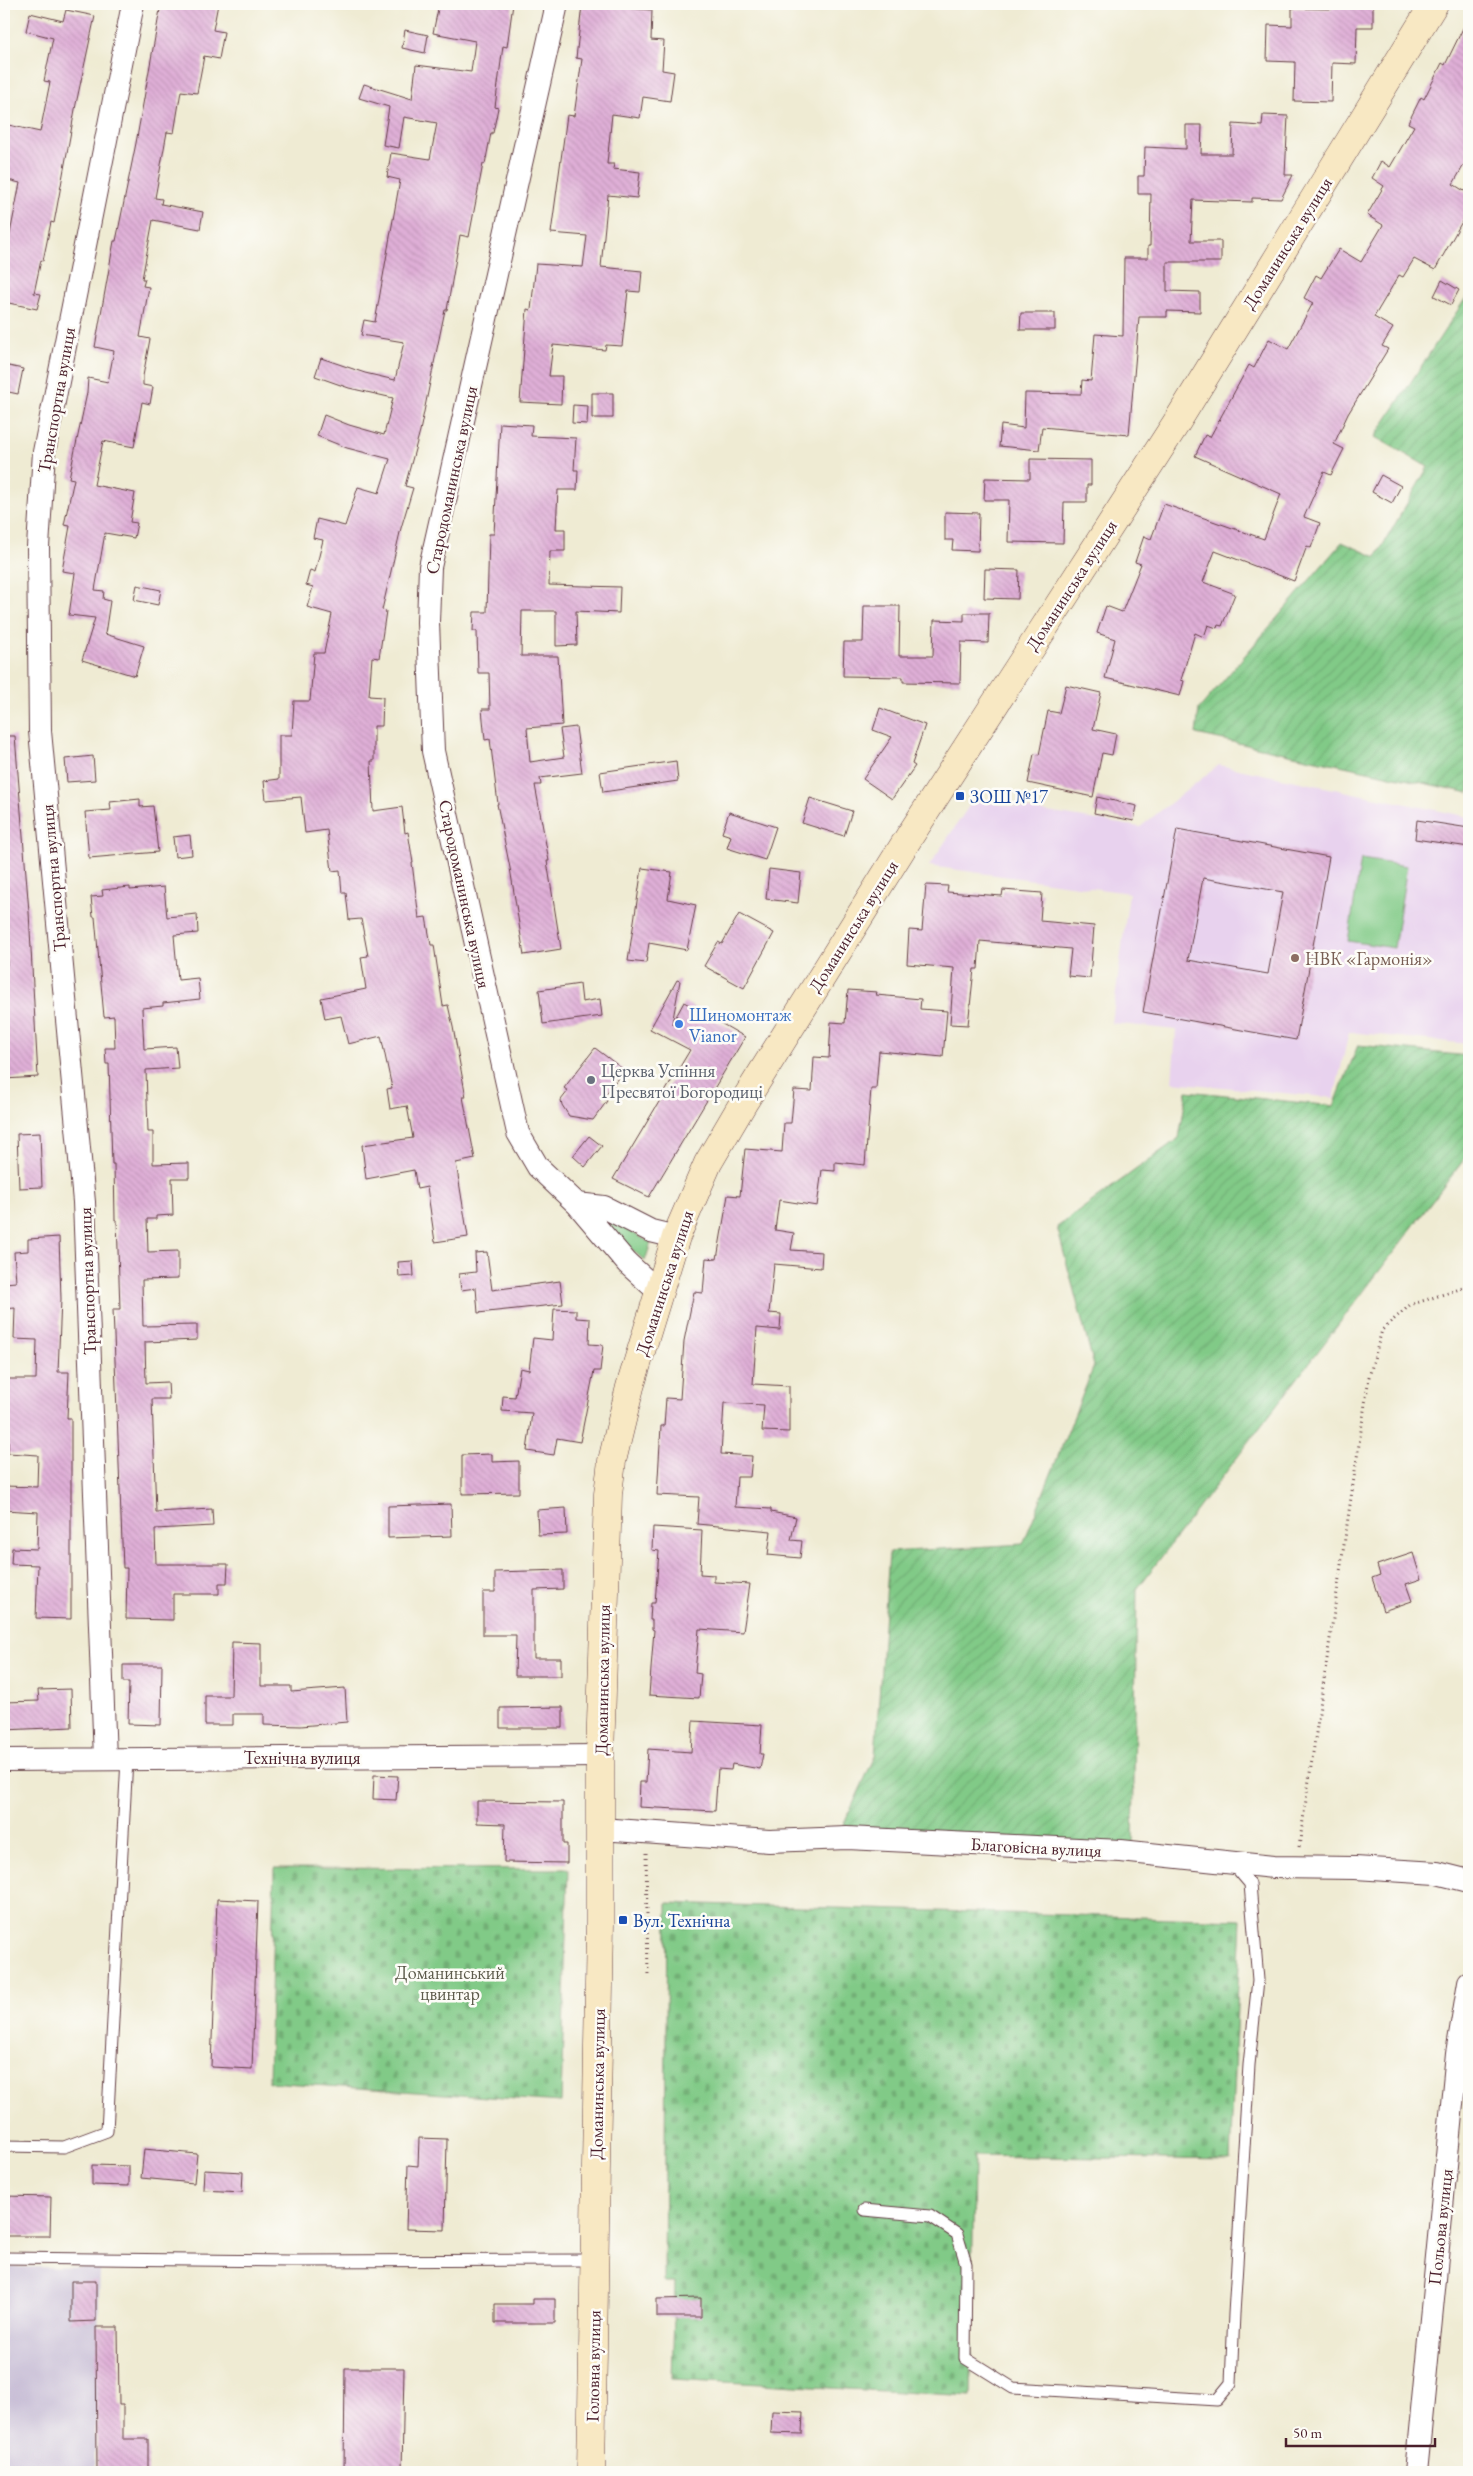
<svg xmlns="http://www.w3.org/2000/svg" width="1473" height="2476" font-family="'EB Garamond',serif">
  <defs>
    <pattern id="cemetery-stones" width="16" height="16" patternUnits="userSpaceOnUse" patternTransform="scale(1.25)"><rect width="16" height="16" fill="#81ca87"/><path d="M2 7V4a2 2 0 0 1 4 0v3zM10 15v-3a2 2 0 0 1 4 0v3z" fill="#71ad75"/></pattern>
    <pattern id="garden-furrows" width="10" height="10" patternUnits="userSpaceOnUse" patternTransform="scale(1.25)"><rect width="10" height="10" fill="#81ca87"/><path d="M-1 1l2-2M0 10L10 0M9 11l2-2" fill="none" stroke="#71ad75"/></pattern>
    <pattern id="building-back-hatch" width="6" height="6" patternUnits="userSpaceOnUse" patternTransform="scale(1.25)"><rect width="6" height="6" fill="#dfafd7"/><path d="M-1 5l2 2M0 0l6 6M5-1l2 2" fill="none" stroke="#c196b9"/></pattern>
  </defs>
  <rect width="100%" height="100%" fill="#fdfcf7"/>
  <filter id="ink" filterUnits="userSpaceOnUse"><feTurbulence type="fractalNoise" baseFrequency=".02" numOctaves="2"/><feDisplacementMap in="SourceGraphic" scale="10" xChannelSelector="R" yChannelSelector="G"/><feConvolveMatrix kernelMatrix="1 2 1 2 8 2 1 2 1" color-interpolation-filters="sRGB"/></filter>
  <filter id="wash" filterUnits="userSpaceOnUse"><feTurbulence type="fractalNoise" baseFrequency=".0096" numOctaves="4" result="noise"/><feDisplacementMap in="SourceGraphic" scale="20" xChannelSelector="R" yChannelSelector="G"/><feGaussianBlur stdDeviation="1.12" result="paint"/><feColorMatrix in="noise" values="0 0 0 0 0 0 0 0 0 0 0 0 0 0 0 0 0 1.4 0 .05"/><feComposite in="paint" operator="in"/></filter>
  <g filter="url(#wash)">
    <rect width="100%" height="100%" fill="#efebd3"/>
    <path fill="#e8d2ee" d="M1219,765L1469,817V1044L1349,1032L1334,1098L1172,1082L1176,1030L1112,1023L1129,893L929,866L973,800L1140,827Z"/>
    <path fill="#c9bfd7" d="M4,2267L100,2268L94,2472H4Z"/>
    <path fill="#81ca87" stroke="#667459" d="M1361,859L1407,866L1394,948L1348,941Z
      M599,1214L651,1243L645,1261L596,1218Z"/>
    <path fill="url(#cemetery-stones)" stroke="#667459" d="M274,1868L568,1869L561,2102L269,2082Z
      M667,1903L1241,1920L1230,2160L974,2156L971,2396L672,2379L675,2282H664Z"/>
    <path fill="url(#garden-furrows)" stroke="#667459" d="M1469,293V793L1196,734L1199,709L1342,542L1376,557L1428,467L1375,437Z
      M1358,1045L1469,1056V1153L1137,1589L1133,1847L843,1826L875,1756L889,1552L1023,1544L1094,1366L1057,1227L1179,1138L1187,1091L1334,1106Z"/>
    <g id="blocks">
      <path fill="url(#building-back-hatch)" fill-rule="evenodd" d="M161,4H218L213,30L224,32L219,59L204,56L197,93L181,91L174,133L167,132L155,198L162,199L161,204L203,212L200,229L153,220L142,279H145L143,286L149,287L140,337L150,339L143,376V385L153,387L150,404L142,402L134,447L103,441L94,485L135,493L130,522L137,523L134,538L105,533L95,590L104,591L103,599L110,601L105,634L144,646L135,676L82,660L95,618L69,615L75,573L62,571L70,526L64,525L74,479L69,478L87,393L88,378L108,382L114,351L95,347L114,241H116L136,143Z
        M439,4H513L507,47L503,46L495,107L498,108L493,133H491L485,164H483L469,237L460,235L447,310H445L420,431L405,486L413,488L401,528L382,610L386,611L379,658L372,657L369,696L383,697L382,726H374V761H371L373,811L402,807L405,833L408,832L413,863H412L419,918L426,917L431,945H434L443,1006L448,1005L453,1027L466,1097H463L475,1159L456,1163L468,1237L435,1242L427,1187L417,1189L414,1170L366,1179L362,1145L413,1138L407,1106L390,1109L387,1089L392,1088L381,1036L348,1044L341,1016L325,1019L321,998L366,989L361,957L368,956L361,919L349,920L346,893H342L340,870L332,871L327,830L305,833L301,797L266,800L264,781L279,779V735H292L294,701H310L314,653H324L332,614L307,607L313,587L306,585L310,570L315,572L323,540L313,538L317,519L345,526L358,487L379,493L390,459L347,448L317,436L324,415L349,425L384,435L393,398L349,388L315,376L321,358L365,373L395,380L404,342L361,335L364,320L375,322L400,180L387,177L391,153L430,159L437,123L404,117L399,148L383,145L389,107L359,98L364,84L412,99L416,65L471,72L475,41L433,33Z
        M1332,4H1373V27H1357L1356,64L1332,63L1331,102L1294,101L1295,62L1267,61L1268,25L1292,26V8L1332,9Z
        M582,5L652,10L651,40L664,41L662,70L674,72L670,101L643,97L640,118L612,114L607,164H614L613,169L640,172L637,198L608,195L601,267L642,271L640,292L628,291L622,346L606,345L605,350L553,345L549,376H562L561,404L520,402L527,309L531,310L536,264L583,267L587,236L551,233L567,115L574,116L582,59L576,58Z
        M66,10L95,16L76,104L54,223L51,222L43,261L41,260L34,293L41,294L37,309L4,302V264L20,183L4,179V124L40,132L50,82L44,81L53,38L26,31L30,13L63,21Z
        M1469,16V156L1453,184L1469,194V209L1435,270L1414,259L1403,277L1399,275L1374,317L1393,328L1382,346L1388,349L1348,414L1334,444L1344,449L1331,475L1324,472L1304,517L1320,523L1311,548L1307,546L1294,581L1215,551L1203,582L1235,594L1222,626L1218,625L1217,628L1208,625L1204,637L1195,633L1181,680L1184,681L1180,696L1105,678L1115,639L1097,633L1106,606L1122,612L1141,564L1135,562L1144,536L1151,539L1164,504L1264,539L1281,494L1195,456L1205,435L1210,437L1249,365L1254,368L1269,339L1288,349L1313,303L1304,298L1316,275L1321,278L1339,249L1361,262L1383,225L1367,215L1384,186L1372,178L1381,161L1390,167L1414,126L1408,123L1421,97L1424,99L1442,63L1445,65Z
        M405,30L428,35L425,53L402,48Z
        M1263,115L1288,116L1285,175H1293L1281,199L1252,198V202L1193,200L1191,241H1221V262H1167V291L1200,292V312L1167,311V317H1139L1129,435L1042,427L1039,450L999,446L1001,425L1024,428L1025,393L1081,394L1082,380L1091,381L1095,334L1123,336L1124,258H1148V246H1150L1151,194H1138V176H1144L1145,147L1186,149V125H1202L1201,154H1232L1233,124L1262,126Z
        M1442,280L1459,290L1451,305L1434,296Z
        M1021,313H1055V330H1020Z
        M4,365L23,369L18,394L4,391Z
        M592,393H613V418H592Z
        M573,405L588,406L587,424L572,423Z
        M500,423L532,425L531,436L576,438L574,470H578L577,490H558L556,529H565V551H550L549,585L620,587L619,613L576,611L577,645L556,646V611H522L521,656H558L562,725L527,728L530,762L564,757L560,729L576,727L582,773L540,778L541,785H535L549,861H547L561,949L524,955L510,868L497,804H498L490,739L485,740L482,709H490L489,673H478L477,631H473L474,612H487L489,534H494Z
        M1030,459L1091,460V485H1087V502H1064L1063,543L1008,542L1009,500H984L985,478L1030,479Z
        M1381,475L1401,486L1392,503L1372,492Z
        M945,512L979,513L978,551L952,550L953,540H945Z
        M985,569L1019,570L1018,599L984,598Z
        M137,585L161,590L158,605L134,600Z
        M864,606H900L899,656H933L934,620L964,621V613H989L988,643L961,642L960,683L903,682V677L843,676L844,642H863Z
        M1066,685L1101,693L1093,729L1116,734L1112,755L1102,753L1093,797L1028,783L1034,754L1039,755L1048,711L1059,713Z
        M880,708L925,725L912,764L915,766L892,799L863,779L892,737L873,730Z
        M4,736H15L29,912L38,1077L4,1079V965H7L4,898Z
        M93,756L95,780L67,782L65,759Z
        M676,761L678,781L603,792L600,772Z
        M1097,797L1137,806L1134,821L1094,813Z
        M810,798L852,811L844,836L802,823Z
        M140,799V807L153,806L158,852L89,858L85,812L111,810L110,802Z
        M729,812L776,827L765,860L727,848L731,836L722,833Z
        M1417,820L1469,828V847L1415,839Z
        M1177,829L1329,857L1296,1040L1143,1012ZM1203,878L1283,892L1268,974L1188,960Z
        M190,835L192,855L175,857L173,837Z
        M642,868L672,872L668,899L696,905L687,950L649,943L646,963L628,961Z
        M769,869L801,873L798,903L766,899Z
        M926,885L948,886L947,892L1002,896L1003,890L1042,893L1040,921L1094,926L1090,978L1068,976L1071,949L980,941L978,969H974L968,1025L950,1024L954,968L907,964L909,930L922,931Z
        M130,887V890L164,887L167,917L197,914L198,933L174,935L178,980L198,978L200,999L163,1003V1006L142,1008L144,1049L176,1047L178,1068L146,1070L148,1132H153V1164L189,1163V1178H172L173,1215L156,1216V1219H147L148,1252L178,1251V1279L142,1280L143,1326L197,1325V1340L145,1342L146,1383L168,1382L169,1399H152L156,1512L212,1509L213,1526L155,1529L156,1564H228L227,1583H219V1594H173V1620L126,1619L127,1568H123L113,1309H120L117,1220H115L114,1164H112L109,1064H106L105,1048H115L114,1016L104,1017L95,917H93L91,897L103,896L102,890Z
        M739,914L774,933L744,988L704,966L718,942L722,944Z
        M677,980L680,981L672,1024L684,1002L745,1037L649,1197L613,1179L690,1050L650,1029Z
        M580,984L582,1002L600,999L602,1016L543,1024L539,990Z
        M848,990L877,992L876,995L921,999L920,1009L947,1011L943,1057L879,1051L876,1089H871L865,1165L835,1162V1171L822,1170L817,1206L779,1200L775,1230L794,1233L791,1250L822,1252L821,1268L774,1264L769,1313L781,1314L780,1330L757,1328L753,1384L789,1386V1432L762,1431L764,1405L724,1403L721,1454L752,1456L750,1477H737L735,1507L771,1509V1512L796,1517L791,1540L802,1541L800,1558L768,1555L771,1531L697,1524L699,1497L657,1495L661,1426H664L666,1398L680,1399L684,1341L694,1292L703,1293L706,1258L717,1259L728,1195L740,1196L745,1149L782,1152L784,1123H791L794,1090L812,1091L814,1057L829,1058L831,1022L845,1023Z
        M595,1048L624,1070L603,1098L607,1101L593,1120L569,1116L562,1105L561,1100L568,1091L564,1088Z
        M40,1133L42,1187L19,1188L17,1134Z
        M589,1136L602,1146L585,1167L573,1156Z
        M59,1237L61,1299L58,1372H69L67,1418H71V1619L36,1618L38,1565L11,1564L12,1548L37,1549L38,1512L4,1510V1486L37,1487L38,1455L8,1453L9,1423H4V1379H36L37,1340L14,1339L15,1308L4,1309V1283L16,1282L14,1252L28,1251V1239Z
        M487,1252L492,1290L560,1281L563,1304L478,1313L476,1288L461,1290L459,1274L476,1272L475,1253Z
        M413,1261L414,1276L399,1277L398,1262Z
        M554,1309L576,1310V1318L590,1319L589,1344L603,1345L600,1371H594L580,1442L557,1438L554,1455L527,1451L532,1413L502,1411L503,1396L515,1397L520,1368L529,1370L533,1338L552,1340Z
        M492,1454V1462L519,1461V1493L462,1494V1455Z
        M451,1504L452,1536L388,1538V1506Z
        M566,1508L567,1534L538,1535L537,1510Z
        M653,1527L702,1530L700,1574L714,1575V1582L750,1584L743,1632L699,1629L695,1673L701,1674L699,1698L649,1695L654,1630L652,1629V1620H650L651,1603H655L659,1551L652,1550Z
        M1413,1553L1421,1579L1406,1584L1412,1601L1383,1611L1372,1578L1380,1575L1377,1565Z
        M563,1570V1589L534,1590V1658H561V1676H515L516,1635H483V1592H495V1572Z
        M232,1642L261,1643V1686H291V1692L345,1688L347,1722L301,1726L264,1725V1714H233V1725H205V1696H231Z
        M123,1665H162L161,1725L128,1724L129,1682H123Z
        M71,1689L72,1727L4,1730V1702L39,1701L38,1690Z
        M563,1707V1728H500V1708Z
        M693,1721L762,1725L760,1754H763L760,1769L732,1764L731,1770L718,1769L715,1811L639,1807L640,1782H646L648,1749L691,1752Z
        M374,1775L398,1776L396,1800L373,1799Z
        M477,1801L563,1802V1844H567V1863L504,1862L505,1824L477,1823Z
        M217,1899L258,1901L252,2069L211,2067Z
        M419,2138L447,2139L445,2230L406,2229L408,2165L418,2166Z
        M144,2149L197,2154L194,2183L141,2178Z
        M92,2165L129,2166V2186L92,2185Z
        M204,2170L243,2172L242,2192L203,2190Z
        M4,2196L51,2197L50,2236H4Z
        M71,2281H96V2321L71,2322Z
        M701,2298V2317H657V2299Z
        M533,2299H555V2323H495V2304H533Z
        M96,2327H118L119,2404H123V2439H148V2472H97Z
        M345,2368H404L402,2472H344Z
        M772,2411L803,2412L802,2434L771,2433Z"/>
    </g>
  </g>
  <g filter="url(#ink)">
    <use href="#blocks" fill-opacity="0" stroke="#633e44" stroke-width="1"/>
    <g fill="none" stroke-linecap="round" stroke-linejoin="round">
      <defs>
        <path id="lane" d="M4,2146L64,2147L107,2131L127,1759
          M864,2210L930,2216L957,2234L966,2264L965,2358L1013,2388L1217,2400L1231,2383L1234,2314L1249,2065L1258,1980L1250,1884L1233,1864
          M4,2258L289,2261L594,2260"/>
        <path id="street" d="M557,4L430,567L428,622L433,751L518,1133L538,1167L577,1204L627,1263L659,1292
          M577,1204L604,1207L651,1231L676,1237
          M105,1759L84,1202L40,731L38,547L44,452L133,4
          M4,1760L600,1756
          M601,1829L769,1841L847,1838L1121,1851L1273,1867L1355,1868L1437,1873L1469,1881
          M1416,2472L1457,2053L1469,1982"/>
        <path id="secondary" d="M591,2472L600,1923V1756L608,1494L612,1461L630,1387L676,1237L708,1163L745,1100L911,834L1175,425L1434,4"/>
      </defs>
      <use href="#lane" stroke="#633e44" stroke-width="13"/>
      <use href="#street" stroke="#633e44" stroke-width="24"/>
      <use href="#secondary" stroke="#633e44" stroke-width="29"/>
      <path stroke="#633e44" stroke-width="3" stroke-dasharray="1 4" stroke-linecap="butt" d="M1299,1847L1369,1377L1382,1330L1410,1305L1469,1286
        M646,1853L648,1976"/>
      <use href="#lane" stroke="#fff" stroke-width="11"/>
      <use href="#street" stroke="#fff" stroke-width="22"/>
      <use href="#secondary" stroke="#f8e8c3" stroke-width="28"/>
    </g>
  </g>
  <g fill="#1a4fb4" stroke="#fdfcf7" stroke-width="2">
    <rect x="955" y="791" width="10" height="10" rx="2.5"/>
    <rect x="618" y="1915" width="10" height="10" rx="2.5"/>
  </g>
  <circle fill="#8d6e63" stroke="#fdfcf7" stroke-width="2" cx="1295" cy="958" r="5"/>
  <circle fill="#3f7fe0" stroke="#fdfcf7" stroke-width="2" cx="679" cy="1024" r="5"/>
  <circle fill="#6b7280" stroke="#fdfcf7" stroke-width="2" cx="591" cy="1080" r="5"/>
  <g text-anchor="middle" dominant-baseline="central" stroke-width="5" stroke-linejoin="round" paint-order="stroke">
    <g font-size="18" fill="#4a1f2b" stroke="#fdfcf7">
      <text transform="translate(1287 243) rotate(-58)">Доманинська вулиця</text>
      <text transform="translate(56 400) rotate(-80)">Транспортна вулиця</text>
      <text transform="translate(451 480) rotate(-78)">Стародоманинська вулиця</text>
      <text transform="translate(1071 585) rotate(-57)">Доманинська вулиця</text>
      <text transform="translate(53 878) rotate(-95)">Транспортна вулиця</text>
      <text transform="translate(465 894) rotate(78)">Стародоманинська вулиця</text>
      <text transform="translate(853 926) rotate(-58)">Доманинська вулиця</text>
      <text transform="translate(87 1281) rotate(-92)">Транспортна вулиця</text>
      <text transform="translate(664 1283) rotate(-72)">Доманинська вулиця</text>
      <text transform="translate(602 1680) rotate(-89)">Доманинська вулиця</text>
      <text x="302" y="1757">Технічна вулиця</text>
      <text transform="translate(1036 1847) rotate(3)">Благовісна вулиця</text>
      <text transform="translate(597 2084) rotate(-89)">Доманинська вулиця</text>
      <text transform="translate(1440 2227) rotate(-84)">Польова вулиця</text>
      <text transform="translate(593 2366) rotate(-89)">Головна вулиця</text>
    </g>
    <g font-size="18" fill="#164399" stroke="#fdfcf7" text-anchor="start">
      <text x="970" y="796">ЗОШ №17</text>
      <text x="633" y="1920">Вул. Технічна</text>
    </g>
    <g font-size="18" fill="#785e54" stroke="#fdfcf7" text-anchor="start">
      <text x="1305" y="958">НВК «Гармонія»</text>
    </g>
    <g font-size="18" fill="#366cbe" stroke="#fdfcf7" text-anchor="start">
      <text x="689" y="1014">Шиномонтаж<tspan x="689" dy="21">Vianor</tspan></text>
    </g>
    <g font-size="18" fill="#5b616d" stroke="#fdfcf7" text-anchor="start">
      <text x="601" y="1070">Церква Успіння<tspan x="601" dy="21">Пресвятої Богородиці</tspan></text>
    </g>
    <g font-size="18" fill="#5d5b4b" stroke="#fdfcf7">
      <text x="450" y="1972">Доманинський<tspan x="450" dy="21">цвинтар</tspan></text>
    </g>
  </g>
  <rect width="1473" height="2476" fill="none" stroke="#fdfcf7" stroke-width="20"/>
  <path d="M1286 2438v8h149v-8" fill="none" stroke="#4a1f2b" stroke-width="2.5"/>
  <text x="1293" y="2438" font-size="15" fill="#4a1f2b" stroke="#fdfcf7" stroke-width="4" paint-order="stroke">50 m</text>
</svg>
